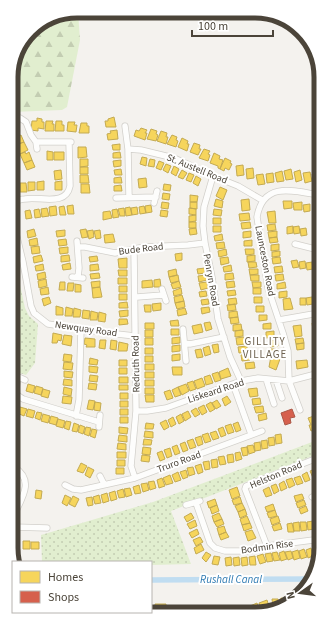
<svg xmlns="http://www.w3.org/2000/svg" width="332" height="625" font-family="'Source Sans 3',sans-serif">
  <defs>
    <pattern id="grass-dots" width="8" height="8" patternUnits="userSpaceOnUse"><rect width="8" height="8" fill="#e1eecf"/><path d="M2 2h.1M6 6h.1" fill="none" stroke="#c3cdb2" stroke-width="1.8" stroke-linecap="round"/></pattern>
    <pattern id="forest-firs" width="22" height="20" patternUnits="userSpaceOnUse"><rect width="22" height="20" fill="#e1eecf"/><path d="M5 1l3.5 6h-7zM16 11l3.5 6h-7z" fill="#c3cdb2"/></pattern>
  </defs>
  <rect width="100%" height="100%" fill="#f4f2ee"/>
  <path fill="url(#grass-dots)" d="M13,252L25,308L29,316L38,324L35,363L26,375L13,371Z
    M320,439V453L171,511L191,564L151,565V562H42L41,535L153,502Z"/>
  <path fill="url(#forest-firs)" d="M78,11L80,40L67,107L62,110L12,112V69L33,28Z"/>
  <path fill="#f6d55c" stroke="#c3aa52" d="M114,117L116,127H106L105,121H108V119Z
    M37,118L42,119V122H44V129L38,128V131L31,130L32,121H37Z
    M46,121H53L52,124H54V131H45Z
    M56,121H62V125H64V131H55Z
    M68,122H75L74,125H77L76,132L67,131Z
    M81,123H87V126H89V133H79Z
    M16,128L19,136L15,137L14,135L12,136V129Z
    M141,128L147,130L145,133H147L145,140L134,136L136,130L139,131Z
    M151,129L157,131L156,134L158,135L156,141L147,139Z
    M117,130L118,139L108,140L107,134L111,133L110,131Z
    M161,131L167,133L166,137H168L166,144L157,141Z
    M21,135L24,142L18,144L17,143L15,144L13,138Z
    M172,135L177,137L176,140L178,141L176,147L167,144Z
    M182,138L188,141L187,144H189L187,151L178,147Z
    M24,142L28,150L20,154L16,145Z
    M194,143L200,145L199,149H201L198,155L190,152Z
    M120,144V150H113L112,145Z
    M78,147H86L87,157L78,158Z
    M204,149L210,151L208,154L210,155L208,161L199,158Z
    M47,151L53,152V160H47Z
    M25,152L26,154L29,152L32,160L24,163L20,154Z
    M54,152H64V160H54Z
    M120,152L121,158H113V153Z
    M214,153L220,156L219,159L223,160L220,169L218,168V166L210,163Z
    M142,157L147,158L146,166L140,164Z
    M225,158L231,161L230,163L232,164L229,170L225,168L224,171L220,169Z
    M80,159H88V166L80,167Z
    M150,159L155,160L154,167L148,166Z
    M32,160L35,167L27,170L24,163Z
    M121,160V166L114,167L113,161Z
    M159,161L164,163L161,170L156,168Z
    M166,164L171,166L168,173L163,170Z
    M243,165L244,175L237,176L236,166Z
    M174,166L179,169L176,176L171,173Z
    M80,167H88V174H80Z
    M253,168L254,178L247,179L246,169Z
    M121,169L122,175H115L114,170Z
    M291,169L293,179L286,180L284,171Z
    M61,170L62,179L55,180L54,171Z
    M182,170L187,173L183,179L178,177Z
    M300,170L302,180L296,182L294,172Z
    M282,171L284,181L277,182L275,173Z
    M310,172L312,181L305,183L303,173Z
    M189,173L194,175L191,182L186,180Z
    M273,173L274,182L267,183L266,174Z
    M318,173V183L314,184L312,174Z
    M263,174L265,184L258,185L256,175Z
    M80,175H88L89,183H80Z
    M196,176L201,179L198,186L193,183Z
    M121,177L122,183H114V178Z
    M146,178L147,187L139,188L138,179Z
    M44,181V190H37V182Z
    M62,181V190H55V182Z
    M28,182H35V190L28,191Z
    M20,183H26L27,192H20Z
    M81,184H89L90,193H81Z
    M164,184L171,185L170,191L163,190Z
    M121,185L122,191H114V186Z
    M12,186H18L19,192L12,193Z
    M220,187L227,190L223,200L216,196Z
    M163,193L170,194L169,200L162,199Z
    M190,195L198,196L197,202H190Z
    M216,199L223,201L222,208L214,206Z
    M249,199L250,210L242,211L241,200Z
    M283,201H292V208L284,209Z
    M162,202L169,203L168,209L161,208Z
    M190,202H197V209L190,208Z
    M302,202V210H294L293,203Z
    M310,204V211L304,212L303,205Z
    M73,205L74,214H68L67,206Z
    M151,205L152,212L146,213L145,206Z
    M319,205V213H313V206Z
    M56,206L57,215L50,216L49,207Z
    M64,206L66,215H60L59,207Z
    M144,206L146,213L140,214L139,207Z
    M130,207L132,215L126,216L125,208Z
    M137,207L138,214L132,215L131,208Z
    M47,208L49,216L42,217L41,209Z
    M124,208L125,216H120L118,209Z
    M189,208L196,209V215L189,214Z
    M39,209L41,217L35,218L34,210Z
    M117,209L119,217L113,218L112,210Z
    M214,209L222,210L221,216L213,215Z
    M30,210L32,218L26,219L25,211Z
    M161,210L168,211L167,217L160,216Z
    M110,211L112,218L103,220V212Z
    M275,211L276,223H269L267,212Z
    M249,213L250,220L240,221L239,214Z
    M196,215V221L189,222V216Z
    M213,218H221V224H213Z
    M189,222H196V228H189Z
    M250,222L251,228L242,229L241,223Z
    M275,224L276,230L268,231L267,225Z
    M213,226H221V232H213Z
    M293,226V233L287,234V227Z
    M299,226L300,233L294,234L293,227Z
    M196,228L197,234L190,235L189,229Z
    M306,228L307,235L301,236L300,229Z
    M34,229L36,236L28,238L27,231Z
    M86,229L88,237L82,238L80,230Z
    M65,230V236L57,237L56,231Z
    M93,230L94,237L89,239L87,231Z
    M100,230L101,238L96,239L94,231Z
    M251,231V237L243,238V232Z
    M277,231V237L269,238L268,232Z
    M113,234L115,242L105,243L104,235Z
    M222,234L223,240L215,241L214,236Z
    M277,237L278,242L270,243L269,238Z
    M37,238L38,245L30,246L29,240Z
    M66,239L67,245L59,246L58,240Z
    M252,240V246H244V241Z
    M224,242L225,248L217,249L216,243Z
    M279,244V250L271,251V245Z
    M39,246L40,253L32,254L31,247Z
    M68,247V253L60,254L59,248Z
    M226,249L227,255L219,257L218,251Z
    M245,249H254V254L246,255Z
    M280,251V256L272,257V252Z
    M182,253V260L176,261L175,254Z
    M41,255L43,261L34,263L33,257Z
    M69,255L70,261L61,262V256Z
    M255,255V261L247,262V256Z
    M97,256L98,261L90,262L89,257Z
    M228,257L229,263L221,265L220,258Z
    M280,257L281,263L273,264L272,258Z
    M127,258V268H119L118,259Z
    M297,260L299,267L293,268L291,261Z
    M305,261L306,268L300,269L299,262Z
    M248,262H256L257,267L249,268Z
    M312,262L313,269L307,270L306,263Z
    M70,263L71,269L63,270L62,265Z
    M43,264L44,270L36,271L35,266Z
    M98,264L99,270L90,271V265Z
    M231,265L232,271L224,272L223,267Z
    M282,266L283,272L275,273L274,267Z
    M205,268V273L198,274L197,269Z
    M176,269L177,275L169,277L168,271Z
    M249,269H258V274L250,275Z
    M118,270H127V276H119Z
    M45,272L46,278L38,280L37,274Z
    M99,273L100,278L91,279L90,274Z
    M233,273L234,279L225,280V274Z
    M283,274L284,280L276,281L275,275Z
    M178,275L179,281L171,283L169,277Z
    M206,275L207,280L199,282L198,276Z
    M250,275H259V281H251Z
    M118,278H127V284H118Z
    M46,279L47,286L39,288L38,281Z
    M160,279L161,287H154V280Z
    M152,280L153,287L142,288V281Z
    M100,281V287L92,288L91,282Z
    M179,281L181,287L173,289L171,284Z
    M234,281L235,287L227,288L226,282Z
    M60,282H65V290H59Z
    M207,282L208,288L201,290L199,283Z
    M252,282H261V287L253,288Z
    M285,282L286,288L277,289V284Z
    M68,283H74L73,291H67Z
    M75,284L81,285V292H75Z
    M119,286H127V292H119Z
    M48,287L49,294L41,295L40,289Z
    M100,287L102,297L93,298L92,288Z
    M181,288L182,294L174,296L173,291Z
    M253,288H261V294H253Z
    M235,290L236,295L228,296L227,291Z
    M206,291L207,296L200,297L199,292Z
    M287,291V297L279,298V292Z
    M119,294H127V300H119Z
    M182,295L184,301L175,303L174,297Z
    M49,297L51,303L44,306L42,299Z
    M254,297H262V303H254Z
    M312,297L313,304L307,305L306,298Z
    M236,298L237,304L229,305L228,299Z
    M290,298L293,309L284,310L283,299Z
    M300,298H306V305H300Z
    M208,299L209,304L202,305L201,300Z
    M184,301L185,307L177,309L175,303Z
    M127,302L128,308H119V303Z
    M161,303V310L153,311L152,304Z
    M235,304L236,310L228,311L227,305Z
    M144,305H151V312H145Z
    M56,306L63,308V315H56Z
    M256,306H264V312H256Z
    M66,307L73,309L72,316H65Z
    M209,307L210,312L202,314L201,308Z
    M74,308L81,310L80,317H73Z
    M185,308L187,314L178,316L177,310Z
    M83,310L90,311L89,319L82,318Z
    M128,310V316L120,317L119,311Z
    M91,311L98,313L97,320H90Z
    M237,311L238,317L229,318V312Z
    M99,312L106,314L105,322L98,321Z
    M259,315H267V320L259,321Z
    M238,317L239,323L231,324L230,318Z
    M119,319H127L128,324L119,325Z
    M178,320L179,326H171L170,321Z
    M210,322L212,329L206,331L204,323Z
    M318,322L319,329L313,330L312,323Z
    M145,323H154V329H145Z
    M271,323V329H263V324Z
    M201,324L203,332L194,334L192,326Z
    M241,324L242,330L233,331V325Z
    M301,325L302,336L295,337L293,326Z
    M171,329H179V335H171Z
    M145,330H153V337H145Z
    M243,330V336L235,337V331Z
    M274,331V337L266,338V332Z
    M53,333L62,335L61,341L58,340L57,343H52Z
    M64,335L72,336L71,346L62,344Z
    M180,337V343L172,344V338Z
    M244,337L245,344L237,345L236,338Z
    M85,338L95,339V347H86L87,345L84,344Z
    M145,338H153V345H145Z
    M303,338L304,343L296,344L295,339Z
    M100,340H106L105,349L99,348Z
    M111,340L117,341L116,350L110,349Z
    M277,340L278,346L270,347L269,341Z
    M119,342L128,344L127,351H118Z
    M304,343V349L297,350L296,344Z
    M218,344L219,352L214,353L212,345Z
    M180,345V351L172,352V346Z
    M209,346L211,354L205,356L203,348Z
    M247,346V352L239,353L238,347Z
    M145,348H153V354H145Z
    M201,349L203,357L197,358L195,350Z
    M271,349H279V355H271Z
    M64,354L72,355L71,362L63,361Z
    M180,354V360L172,361V355Z
    M250,354V360L242,361L241,355Z
    M145,356H153V362H145Z
    M271,356L280,359L276,370L269,367Z
    M90,358L98,360L97,365L89,364Z
    M119,360H127V366H119Z
    M307,360L308,367L297,369L296,361Z
    M64,362L73,363L72,370L63,369Z
    M254,362L255,368L246,369L245,363Z
    M145,364H154V370H145Z
    M89,366L98,367L97,373L89,372Z
    M172,367H182V375H173Z
    M119,368H127V374H119Z
    M228,368L231,376L221,379L219,372Z
    M64,371L73,372L72,378L64,377Z
    M145,372H154V378H145Z
    M218,372L221,380L215,382L212,374Z
    M90,375L98,376L97,382L89,381Z
    M210,375L213,383L206,385L204,377Z
    M119,377H128V383H119Z
    M202,378L205,386L197,389L194,381Z
    M64,379L72,380V386L63,385Z
    M145,380H154V386H145Z
    M193,381L196,389L190,391L187,383Z
    M89,383L97,384L96,390L88,389Z
    M28,384L35,386L33,393L26,391Z
    M186,384L189,391L182,395L178,387Z
    M119,385H128V390H119Z
    M36,386L43,388L41,395L34,393Z
    M64,387L72,389L71,396L63,394Z
    M178,387L181,395L175,397L172,390Z
    M145,388H154V394H145Z
    M257,388L258,396L250,397L248,389Z
    M43,389L50,391L48,398L41,396Z
    M170,390L173,398L167,400L164,392Z
    M120,393H128V399H120Z
    M145,395H154V402H146Z
    M63,396L72,397L71,404L62,403Z
    M227,396L231,402L225,406L222,399Z
    M260,398L261,404L253,405L252,399Z
    M89,400L95,401L93,410L87,409Z
    M217,400L221,406L216,409L212,403Z
    M120,401H128V407H120Z
    M95,402L101,403L100,411L94,410Z
    M211,402L215,409L210,412L206,405Z
    M204,405L207,412L202,415L198,408Z
    M263,406L264,412L256,413L254,407Z
    M20,407L27,409L24,416L17,413Z
    M196,408L200,414L195,417L191,411Z
    M28,409L35,411L33,418L26,416Z
    M120,409H128V415H120Z
    M188,411L191,417L185,421L182,414Z
    M37,412L42,413L40,420L35,418Z
    M266,413L267,419L259,421L258,415Z
    M43,414L50,416L48,423L41,421Z
    M181,414L184,421L179,424L176,417Z
    M320,414V428L311,431L309,425H311L308,418Z
    M51,416L58,418L56,425L49,423Z
    M120,417H128V423H120Z
    M173,417L176,424L171,427L168,420Z
    M58,419L65,421L63,428L56,426Z
    M166,420L169,427L164,430L160,423Z
    M66,421L71,422L69,430L64,428Z
    M238,422L241,430L236,432L233,424Z
    M74,423L79,425L77,432L72,431Z
    M146,423L154,424L153,429H145Z
    M231,424L234,432L228,434L225,426Z
    M80,425L85,427L83,434L78,432Z
    M86,427L91,428L89,436L84,434Z
    M119,427L128,428L127,434L119,433Z
    M223,427L226,435L221,437L218,429Z
    M92,429L97,430L95,438L90,436Z
    M145,431L153,432V438L144,437Z
    M216,431L219,438L213,440L210,433Z
    M208,433L211,441L205,443L202,435Z
    M281,434L282,443L276,444L275,435Z
    M119,435L127,436V442L118,441Z
    M201,436L203,444L198,446L195,438Z
    M274,437L275,445L269,446L268,438Z
    M144,439L152,440L151,445H143Z
    M193,439L196,447L190,449L187,441Z
    M267,440L268,448L262,449L261,441Z
    M185,442L188,450L183,452L180,444Z
    M260,442L261,450L255,451L254,443Z
    M118,443L126,444V450L117,449Z
    M177,445L180,453L175,455L172,447Z
    M253,445L255,452L249,454L247,446Z
    M143,447L151,448L150,455L142,454Z
    M247,447L248,455L243,456L241,448Z
    M170,448L172,456L167,458L164,450Z
    M162,451L165,459L160,461L157,453Z
    M117,452H126V458H117Z
    M240,452L242,459L236,461L235,453Z
    M233,454L234,462L228,463L227,455Z
    M142,455L150,456L149,462L141,461Z
    M224,456L226,464L220,465L218,457Z
    M217,459L218,467L212,468L211,460Z
    M117,460H125V466H117Z
    M209,461L210,469L205,470L203,462Z
    M81,463L87,466L83,473L77,471Z
    M201,464L203,472L198,474L195,466Z
    M88,467L94,470L90,478L85,475Z
    M193,467L195,474L189,476L187,468Z
    M116,468H124V474H116Z
    M315,469L318,476L313,478L310,471Z
    M186,470L188,477L183,479L180,472Z
    M178,472L181,480L175,482L172,475Z
    M307,472L310,480L305,482L302,475Z
    M170,475L173,483L166,485L163,478Z
    M300,476L303,483L297,485L294,478Z
    M162,478L165,486L159,488L157,480Z
    M292,478L295,485L289,488L286,480Z
    M154,481L156,488L150,490L148,482Z
    M284,481L287,488L281,491L279,484Z
    M147,483L149,490L143,492L141,484Z
    M276,484L279,491L274,494L271,486Z
    M139,485L141,493L135,494L133,487Z
    M237,487L240,496L232,499L229,490Z
    M269,487L272,495L266,497L263,490Z
    M130,488L132,495L126,497L124,489Z
    M123,489L125,497L119,498L117,491Z
    M36,490L42,491L41,499L35,498Z
    M115,491L117,499L111,501L109,493Z
    M107,493L109,501L103,503L101,495Z
    M302,494L304,499L296,502L294,496Z
    M65,495L71,498L67,506L62,503Z
    M99,495L101,503L95,504L93,497Z
    M73,496L79,499L75,507L69,504Z
    M92,497L93,505L88,506L86,498Z
    M240,497L242,503L234,505L232,500Z
    M215,499L217,505L209,508L207,502Z
    M304,500L306,505L298,508L296,503Z
    M242,503L245,509L238,512L235,506Z
    M273,504L275,510L267,512L265,507Z
    M217,505L219,511L212,514L210,508Z
    M306,506L308,511L301,514L299,509Z
    M245,509L247,515L240,518L238,512Z
    M275,510L277,516L269,518L267,513Z
    M191,513L194,518L187,522L184,517Z
    M219,513L222,519L214,522L212,516Z
    M247,516L250,523L242,525L240,519Z
    M278,516L280,522L272,525L270,519Z
    M222,519L224,524L217,527L214,522Z
    M195,520L197,526L190,529L187,524Z
    M319,520L320,528L315,529L314,521Z
    M313,521L314,529L308,530L307,522Z
    M299,522L300,531H294L293,523Z
    M300,522H306L307,530L301,531Z
    M250,523L252,528L244,531L242,525Z
    M280,523L282,529L274,531L272,526Z
    M292,523L294,532H288L287,524Z
    M224,526L226,532L219,535L217,528Z
    M197,529L199,534L192,538L189,533Z
    M252,530L256,538L248,541L245,532Z
    M226,532L229,537L221,540L219,535Z
    M200,537L203,542L196,546L193,540Z
    M23,541H30V549H23Z
    M31,542H39V549H31Z
    M201,544L204,550L196,554L194,548Z
    M311,548L313,556L308,558L306,550Z
    M318,548L320,555L315,558L312,550Z
    M304,549L307,557L301,559L299,551Z
    M298,550L300,558L294,560L292,552Z
    M284,551L287,559L281,561L279,553Z
    M291,551L293,558L288,560L285,552Z
    M206,552L211,555L206,562L202,558Z
    M277,552L280,560L274,561L272,553Z
    M271,553L273,561L267,562L265,554Z
    M263,554L266,562L260,564L257,556Z
    M214,556L220,557L218,565L212,564Z
    M255,556L256,565H250L249,557Z
    M231,557L232,565L226,566L225,558Z
    M239,557L240,565L234,566L233,558Z
    M247,557L248,565L242,566L241,558Z
    M287,596H291V600L284,605L280,604L281,598L287,599Z
    M272,599H278L279,606L273,607Z
    M267,600L269,606L260,608L259,603Z
    M257,603L259,609L251,611L250,606Z
    M155,604H166V611L155,612Z"/>
  <path fill="#d6604d" stroke="#ac5847" d="M292,409L295,417L290,418L291,423L285,425L281,413Z"/>
  <g fill="none" stroke-linecap="round" stroke-linejoin="round">
    <path stroke="#c0ddf1" stroke-width="5.5" d="M151,580L311,579"/>
    <defs>
      <path id="minor" d="M20,118L26,122L31,135L36,142L37,149
        M125,126L128,149L129,197
        M36,142H71
        M128,149L141,150L174,158L213,176L238,186L262,200
        M213,176L204,207L203,226L205,243L212,277L218,319L230,357L241,381
        M116,198L156,197
        M12,203C16,201 20,199 25,199C40,196 66,207 70,186L69,142
        M154,203L157,191
        M12,226L17,237L23,262L31,306L34,313L48,324L108,333L135,336
        M77,241L79,268L78,277
        M295,244L319,250
        M78,247H85L115,253L144,247L188,245L205,243
        M134,249L136,411L131,466L135,478
        M72,277L83,278
        M162,289L166,301
        M135,296L137,297L163,295
        M279,320L319,313
        M183,329L186,361
        M185,343L190,344L224,337
        M14,375L25,380
        M18,378L16,388L17,395L23,399L99,422
        M266,379L274,404
        M276,380L282,398
        M233,384L251,434
        M300,410L289,381L288,351L283,333L268,288L257,217C263,182 292,190 318,195
        M136,411H147L166,408L241,381L258,378L289,381L320,373
        M76,416L79,400L81,329
        M99,427L100,415
        M14,467C35,480 22,498 14,515
        M100,476L104,484
        M65,485L73,489L81,490L135,478L262,431
        M318,495L321,504
        M312,497L318,495L316,489
        M196,503L210,543L215,548L225,551H247L267,546L321,539
        M186,505L200,501
        M14,527L47,528
        M267,546L245,489L246,486L320,457"/>
    </defs>
    <use href="#minor" stroke="#d2d0cb" stroke-width="7"/>
    <use href="#minor" stroke="#fdfdfc" stroke-width="5.5"/>
  </g>
  <g text-anchor="middle" dominant-baseline="central" stroke-width="4" stroke-linejoin="round" paint-order="stroke">
    <g font-size="10" fill="#4b4439" stroke="#fff">
      <text transform="translate(197 169) rotate(22)">St. Austell Road</text>
      <text transform="translate(141 249) rotate(-7)">Bude Road</text>
      <text transform="translate(265 261) rotate(79)">Launceston Road</text>
      <text transform="translate(211 280) rotate(80)">Penryn Road</text>
      <text transform="translate(86 329) rotate(8)">Newquay Road</text>
      <text transform="translate(136 364) rotate(-91)">Redruth Road</text>
      <text transform="translate(216 391) rotate(-18)">Liskeard Road</text>
      <text transform="translate(179 462) rotate(-20)">Truro Road</text>
      <text transform="translate(276 475) rotate(-23)">Helston Road</text>
      <text transform="translate(267 547) rotate(-8)">Bodmin Rise</text>
    </g>
    <g font-size="11" letter-spacing="1" fill="#6e6250" stroke="#fff">
      <text x="265" y="341">GILLITY<tspan x="265" dy="13">VILLAGE</tspan></text>
    </g>
    <g font-size="11" font-style="italic" fill="#2e7ab2" stroke="#fff">
      <text x="231" y="579">Rushall Canal</text>
    </g>
  </g>
  <path d="M0 0H332V625H0ZM77 18H255A59 59 0 0 1 314 77V548A59 59 0 0 1 255 607H77A59 59 0 0 1 18 548V77A59 59 0 0 1 77 18Z" fill="#fff" fill-rule="evenodd"/>
  <path fill="none" stroke="#4b4439" stroke-width="5" d="M77 18H255A59 59 0 0 1 314 77V548A59 59 0 0 1 255 607H77A59 59 0 0 1 18 548V77A59 59 0 0 1 77 18Z"/>
  <rect x="12" y="561" width="140" height="52" fill="#ffffff" stroke="#b7b4b0"/>
  <rect x="20" y="571" width="20" height="12" fill="#f6d55c" stroke="#b7b4b0"/>
  <text x="48" y="581" font-size="12" fill="#4b4439">Homes</text>
  <rect x="20" y="591" width="20" height="12" fill="#d6604d" stroke="#b7b4b0"/>
  <text x="48" y="601" font-size="12" fill="#4b4439">Shops</text>
  <g transform="translate(300 593) rotate(256)" stroke="#ffffff" stroke-width="3" paint-order="stroke">
  <path d="M0-3L7 15L0 10L-7 15Z" fill="#4b4439"/>
  <text y="-6" font-size="11" font-weight="bold" text-anchor="middle" fill="#4b4439">N</text>
  </g>
  <path d="M192 30v6h81v-6" fill="none" stroke="#4b4439" stroke-width="2"/>
  <text x="198" y="30" font-size="12" fill="#4b4439" stroke="#ffffff" stroke-width="3" paint-order="stroke">100 m</text>
</svg>
